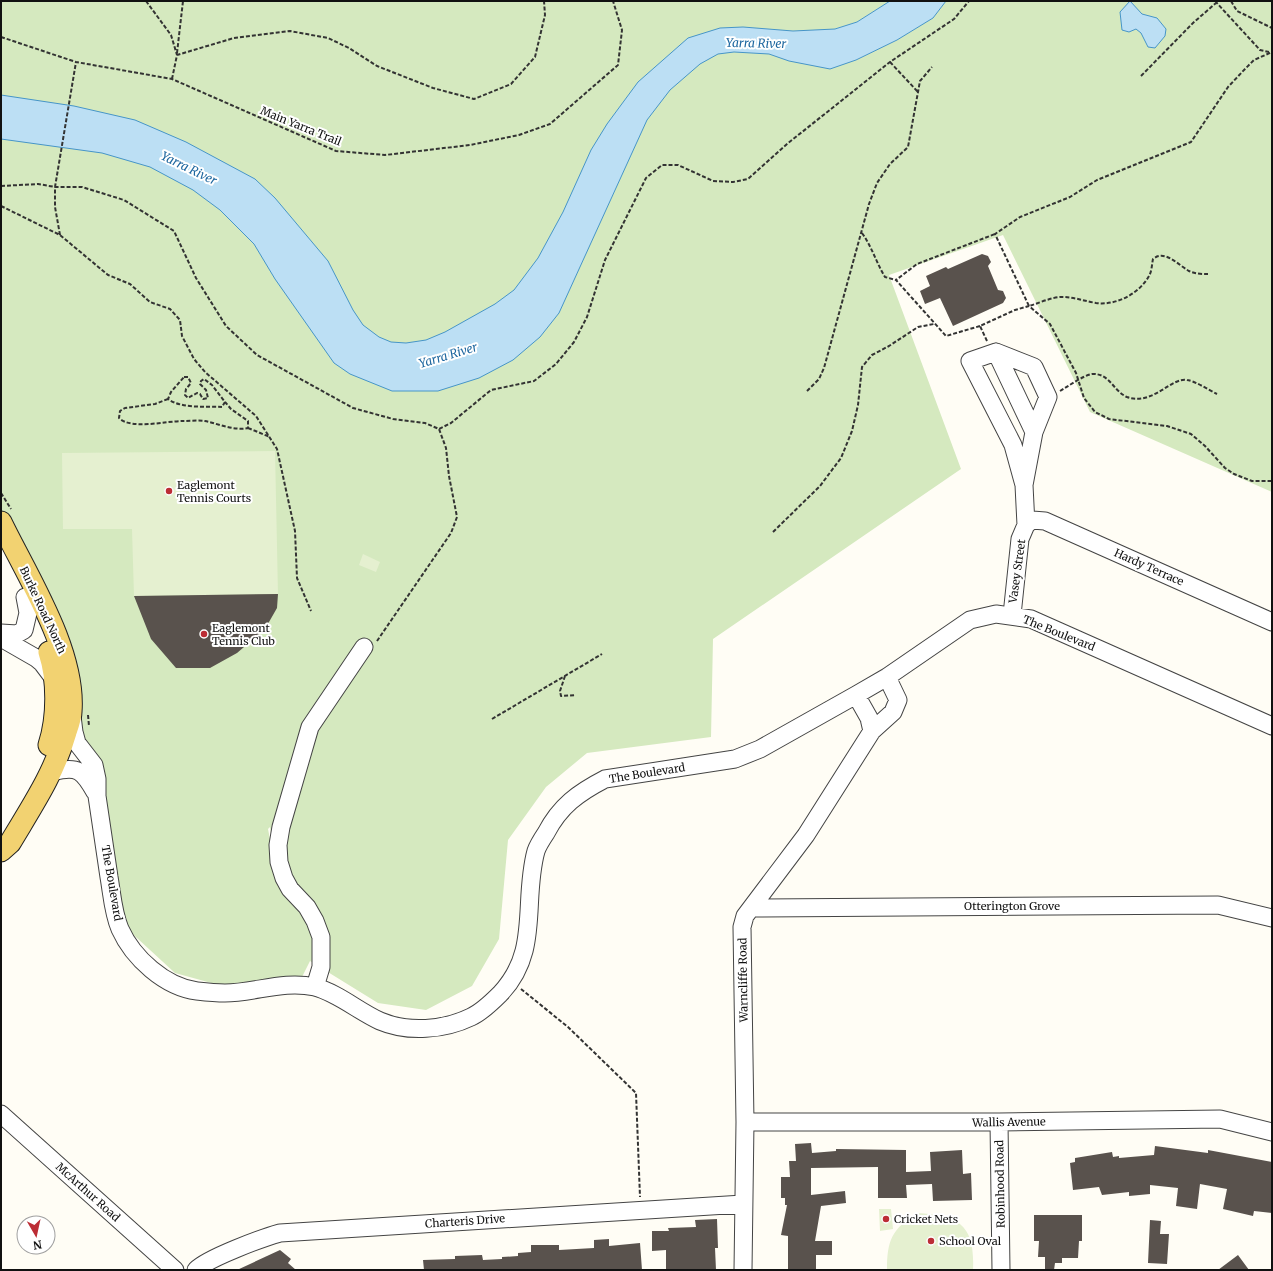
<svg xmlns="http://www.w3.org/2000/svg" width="1273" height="1271" font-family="Merriweather,serif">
  <rect width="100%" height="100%" fill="#fffdf5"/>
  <path fill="#d5e9bf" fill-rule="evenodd" d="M1,1H890L857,22L835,29L856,60L897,40L933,18L946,1H1272V492L1090,412L1003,235L889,275L961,469L713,639L711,737L587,753L546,787L508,840L499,939L472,986L426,1010L378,1003L310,961L302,977L226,987L175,973L125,927L98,762L69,719L60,641L1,518ZM270,827L278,880L268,829Z"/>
  <path fill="#e5f0d0" d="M275,451L278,594L134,596L132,529H63L62,453Z
    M363,554L380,562L376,572L359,565Z
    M879,1209H891L893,1229L880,1231Z
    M917,1213C960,1216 975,1225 973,1270H887C887,1240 892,1229 917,1213Z"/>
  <path fill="#bcdff4" stroke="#4695c8" d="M890,1H946L933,18L897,40L856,60L830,69L789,61L769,54L734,52L718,54L700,64L670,90L647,120L559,313L540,337L513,360L479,378L438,391H392L350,374L334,363L275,279L254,244L220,210L193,190L150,167L102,153L1,139V95L74,106L135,120L186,142L255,179L275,198L328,261L353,310L363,325L379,337L391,342L406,343L426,340L445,332L495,304L514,290L538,258L563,212L591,150L607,124L638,82L688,38L720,28L743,27L793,31L835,29L857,22Z
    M1130,1L1142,14L1157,18L1166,29L1165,36L1155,48L1148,47L1141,33L1136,29L1129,32L1122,30L1120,12Z"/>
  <path fill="#59524d" d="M982,254L988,256L991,262L988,266L998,290L1003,291L1006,298L1003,303L953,326L940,298L925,304L920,291L930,286L926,276L946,267L948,269Z
    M278,594L277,608L265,629L237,653L210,668H176L151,639L134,596Z
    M811,1143L812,1153L836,1151V1149L906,1150V1172L931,1171L930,1152L962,1150L963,1174L971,1173L972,1200L933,1201L932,1184L906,1185L907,1198H878V1167L811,1168V1195L845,1191L846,1203L821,1206L815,1241H832V1255H816V1270H788V1236L781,1235L787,1205H785V1198H781V1177H790L789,1161H796L795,1144Z
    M1155,1146L1208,1153V1150L1272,1162V1213L1254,1211L1253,1216L1223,1209L1227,1189L1200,1184L1197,1209L1176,1206L1178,1188L1150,1185V1194L1129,1196V1192L1102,1195L1099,1187L1073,1190L1070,1163L1075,1162V1158L1112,1152L1113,1157L1119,1156V1158L1154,1155Z
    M1034,1215H1082V1241H1079L1078,1258H1062V1263H1055L1054,1270H1045V1257H1038L1039,1241H1034Z
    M717,1219L718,1248H715L716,1270H666V1250L652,1251V1231H669L668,1228L696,1227L695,1220Z
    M1150,1220L1161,1221L1160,1234H1169L1167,1264L1148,1263Z
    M609,1239V1246L640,1243L642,1270H424L423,1260L455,1259V1256L482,1255L483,1260L502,1259V1257L518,1256V1253L531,1252V1245H559V1250L594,1248V1240Z
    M280,1250L291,1259L288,1263L296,1270H237Z
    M1238,1255L1249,1270H1218Z"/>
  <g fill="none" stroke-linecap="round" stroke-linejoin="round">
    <defs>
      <path id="minor" d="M996,352L1034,432
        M1026,525L1032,520L1045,521L1272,622
        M1012,615L1020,539L1026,525L1024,485L1034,432L1048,397L1034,367L996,352L970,361L1013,445L1024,485
        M1,633L17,634L24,630L28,613L25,597
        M1,638L36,658L42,663L54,679
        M856,695L869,718L872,731
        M72,716L74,732L77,743L94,765L97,779V796C101,823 105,850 109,877C112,894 113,913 120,929C133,958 165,987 197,991C206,992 216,993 225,993C255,993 283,980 315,987C338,993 358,1011 380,1021C408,1033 444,1030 471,1017C482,1012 492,1002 500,994C541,951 522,902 536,851C538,845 542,839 546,833C560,806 578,793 605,779L735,759L760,749L856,695L887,677L970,620L996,614L1031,619L1272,726
        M53,772C78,765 83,771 95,792
        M751,908L1218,905L1272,918
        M315,987L321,967V937L315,921L307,907L290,889L284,878L279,862L278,845L281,827L310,727L364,647
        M1,1114L175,1270
        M745,1122H999L1220,1119L1272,1132
        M999,1122L1001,1270
        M196,1270C208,1258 262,1238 280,1233L743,1204
        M743,1270L745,1122L742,927L745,916L806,835L872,731L893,712L898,700L887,677"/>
      <path id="major" d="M1,522C27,576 76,651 71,712C71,718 68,726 66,732C54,774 32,806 10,843L1,851
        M49,652C58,680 58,717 49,745"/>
    </defs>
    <use href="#minor" stroke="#444" stroke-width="19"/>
    <use href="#major" stroke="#222" stroke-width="23"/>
    <path stroke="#333" stroke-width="2" stroke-dasharray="4 2" stroke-linecap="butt" d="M146,1L171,35L177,55
      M1215,1L1260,50L1269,52
      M1231,1L1237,11L1272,28
      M1,37L76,62
      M177,53L183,1
      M890,62L918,92
      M1141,76L1193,23L1216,3
      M172,79L177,55L234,38L290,31L328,38L349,48L377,66L433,88L474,99L511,84L535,57L545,15L544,1
      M1,186L38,184L55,187L76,62L172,79L336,151L385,155L470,145L519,135L550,124L618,65L622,30L613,1
      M1,206L60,235L108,275L130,284L150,302L170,309L180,320L182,336L194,359L205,372L256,416L277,449L295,531L297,578L311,611
      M862,233C872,247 876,262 885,277L896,280
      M60,235L55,207V187H82L124,200L174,231L196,278L226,326L257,355L353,408L393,419L425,423L439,429L451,423L491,390L534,381L556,364L574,342L587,317L605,260L646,178L662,165H678L713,181L733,182L748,179L787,144L890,62L954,19L969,1
      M1208,274C1202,274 1195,274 1189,271C1178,265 1165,249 1153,259C1152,263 1152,269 1150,274C1141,293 1116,306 1096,303C1084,301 1074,297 1062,297C1052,297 1039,303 1029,306L995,234L1020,217L1070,197L1097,180L1191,142L1228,87L1245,69L1254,60L1272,52
      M980,326L946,336L896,280L917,264L995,234
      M987,341L980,326L1015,310L1029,306L1050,324L1076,373L1084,398L1095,412L1109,419L1167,426L1191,434L1205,446L1225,468L1234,474L1252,481H1272
      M184,377H188L191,383L186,389L185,395L188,398L197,393L200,394L203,399L208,398L206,390L200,384L201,381L204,379L212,385L225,402L222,407C205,406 182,409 168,399L171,392Z
      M807,391L819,379L824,368L869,204L877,183L890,164L908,147L920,81L932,67
      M1060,391C1067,387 1084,375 1092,374C1110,373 1113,391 1127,397C1153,406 1171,377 1187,380C1195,381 1209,390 1217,394
      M168,399L155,404L125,408L120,411L119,418C131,430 166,421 183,421C190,421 198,420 205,421C219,424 234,431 248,428V421L231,409L225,402
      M248,428L270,437
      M1,493L11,509
      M773,532L820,486L841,458L852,431L858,405L862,367L872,355L889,346L918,327L934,324
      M377,641L451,533L457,517L449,476L446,448L439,429
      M565,676L560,691L561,696L576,695
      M88,715L89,726
      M492,719L602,654
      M521,989L568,1027L636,1093L640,1197"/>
    <use href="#minor" stroke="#fff" stroke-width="17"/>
    <use href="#major" stroke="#f2d271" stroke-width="21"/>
  </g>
  <g fill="#bc2d35" stroke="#fff" stroke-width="1.5">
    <circle cx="169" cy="491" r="4"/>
    <circle cx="204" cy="634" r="4"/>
    <circle cx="886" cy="1219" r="4"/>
    <circle cx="931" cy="1241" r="4"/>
  </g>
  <g text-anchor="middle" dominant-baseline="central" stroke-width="4" stroke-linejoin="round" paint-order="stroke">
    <g font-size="11" fill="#111" stroke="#fff">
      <text transform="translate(301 126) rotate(22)">Main Yarra Trail</text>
      <text transform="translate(1149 567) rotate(24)">Hardy Terrace</text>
      <text transform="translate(1017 571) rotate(-82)">Vasey Street</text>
      <text transform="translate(43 610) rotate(65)">Burke Road North</text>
      <text transform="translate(1059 633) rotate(22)">The Boulevard</text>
      <text transform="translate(647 773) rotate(-9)">The Boulevard</text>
      <text transform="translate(112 883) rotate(80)">The Boulevard</text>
      <text x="1012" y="906">Otterington Grove</text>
      <text transform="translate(743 980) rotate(-91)">Warncliffe Road</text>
      <text transform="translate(1009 1122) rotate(-1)">Wallis Avenue</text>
      <text transform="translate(1000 1184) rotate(-91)">Robinhood Road</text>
      <text transform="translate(88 1192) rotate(42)">McArthur Road</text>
      <text transform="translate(465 1221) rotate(-4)">Charteris Drive</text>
    </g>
    <g font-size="11" fill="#111" stroke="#fff" text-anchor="start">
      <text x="177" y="485">Eaglemont<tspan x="177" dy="13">Tennis Courts</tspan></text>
      <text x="212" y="628">Eaglemont<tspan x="212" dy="13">Tennis Club</tspan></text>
      <text x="894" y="1219">Cricket Nets</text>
      <text x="939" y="1241">School Oval</text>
    </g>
    <g font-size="12" font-style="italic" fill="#1e679f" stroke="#fff">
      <text transform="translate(756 43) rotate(1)">Yarra River</text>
      <text transform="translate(189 168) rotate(26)">Yarra River</text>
      <text transform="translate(448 355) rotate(-17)">Yarra River</text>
    </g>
  </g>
  <rect width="1273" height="1271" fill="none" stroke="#111111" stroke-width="4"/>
  <g transform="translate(36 1235) rotate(171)"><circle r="19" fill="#ffffff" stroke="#a0a0a0"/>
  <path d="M0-3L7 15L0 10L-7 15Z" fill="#bc2d35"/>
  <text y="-6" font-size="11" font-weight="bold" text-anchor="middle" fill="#111111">N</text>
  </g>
</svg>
